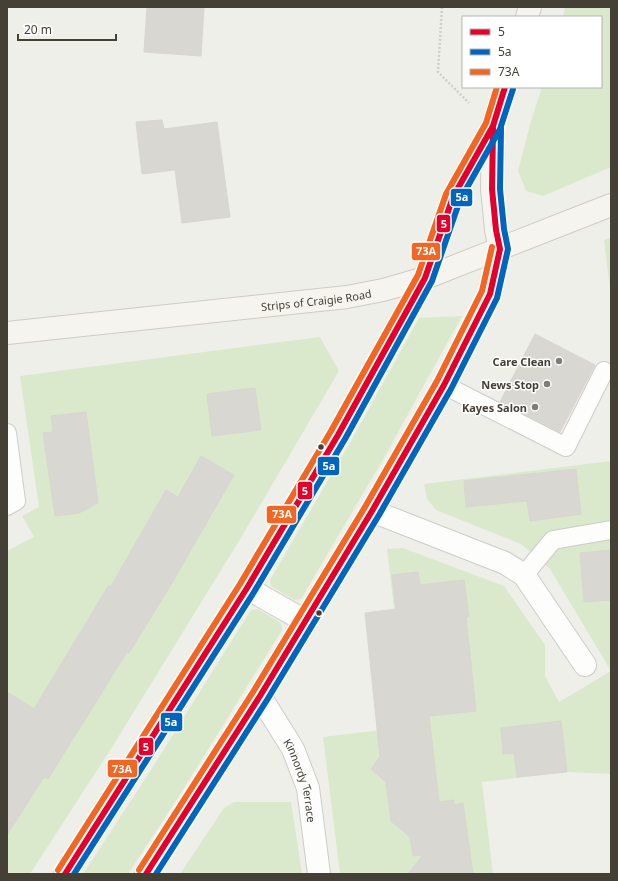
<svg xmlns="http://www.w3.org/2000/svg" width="618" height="881" font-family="'Noto Sans',sans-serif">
  <rect width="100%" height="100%" fill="#efefea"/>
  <path fill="#dae8cc" d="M565,7H611V167L543,196L526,191L518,171L531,121L542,87H601V17H563Z
    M611,238V297L604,240Z
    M462,316L384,458L301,599L294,600L271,586L270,580L351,441L419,318Z
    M320,337L339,371L242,536L114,744L30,874H7V551L34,537L22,516L39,507L20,376Z
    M611,461V774L567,772L482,782L493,874H340L323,737L408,727L387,549L403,548L504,586L545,645V676L559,702L611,671L550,569L521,544L436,510L427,499L424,484Z
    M258,609L281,623L282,630L181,793L128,874H83L149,773L251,610Z
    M234,802H291L302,874H180L224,808Z"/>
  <path fill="#d8d7d2" stroke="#d7d6d0" d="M147,7H204L201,56L144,52Z
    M162,120L164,129L217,122L230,217L182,223L175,170L142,174L136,122Z
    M535,334L595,365L560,432L500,402Z
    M255,388L261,430L212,436L207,394Z
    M86,412L98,503L79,513L55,516L43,433L53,432L51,416Z
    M201,456L234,475L172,583L129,653L127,652L48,779L44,777L7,835V692L34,709L109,585L110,588L166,490L178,497Z
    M576,469L581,514L530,521L527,501L466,507L464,481Z
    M611,550V600L584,602L580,553Z
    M418,572L420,585L464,580L469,617H466L476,711L429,716L439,802L454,800V805L463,803L473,874H408L423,855L413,856L410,837L391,821L386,782L371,769L380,757L365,613L396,609L392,575Z
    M561,721L567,772L517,777L514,753L503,754L501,728Z"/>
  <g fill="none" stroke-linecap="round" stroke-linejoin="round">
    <defs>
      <path id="lane" d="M444,385L566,447L604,371
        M7,433L16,501L7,506
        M524,575L553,540L611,530"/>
      <g id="street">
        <path d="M372,511L505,563L524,575L585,665"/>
        <path d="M247,588L305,621"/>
        <path id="s1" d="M260,696L293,749L308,788L319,874"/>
      </g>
      <g id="secondary">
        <path d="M527,17L530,7"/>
        <path id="s2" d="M7,333L347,297L383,290L425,278L611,205"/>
        <path d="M65,874L247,588L338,435L425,278L453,197L493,126L505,87"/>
        <path d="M146,874L260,696L372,511L444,385L490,294L500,249L496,230L492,189L493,130"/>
      </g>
    </defs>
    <use href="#lane" stroke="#cdccc7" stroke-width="20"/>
    <use href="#street" stroke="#cdccc7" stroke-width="24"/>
    <use href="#secondary" stroke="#ceccc1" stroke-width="24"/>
    <path stroke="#d0cecb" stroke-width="2.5" stroke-dasharray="2 2" stroke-linecap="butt" d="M442,7L438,72L469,103"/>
    <use href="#lane" stroke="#fdfdfc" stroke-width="18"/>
    <use href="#street" stroke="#fdfdfc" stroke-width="22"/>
    <use href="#secondary" stroke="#f5f4ef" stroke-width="22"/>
    <defs>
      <path id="bus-1" d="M65,874L247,588L338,435L425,278L453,197L493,126L505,87
        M146,874L260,696L372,511L444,385L490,294L500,249L496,230L492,189L493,128"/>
      <path id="bus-2" d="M74,874L254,592L345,439L432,281L460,200L500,129L513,89
        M156,874L267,700L379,515L451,389L497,298L508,249L504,229L500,189L501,128"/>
      <path id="bus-3" d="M58,870L240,584L331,431L418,275L446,194L486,123L497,87
        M139,870L253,692L365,507L437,381L482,291L492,247"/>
    </defs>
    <use href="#bus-1" stroke="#fff" stroke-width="9"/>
    <use href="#bus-2" stroke="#fff" stroke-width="9"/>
    <use href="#bus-3" stroke="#fff" stroke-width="9"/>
    <use href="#bus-1" stroke="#e4002b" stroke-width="6"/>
    <use href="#bus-2" stroke="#0065bd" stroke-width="6"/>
    <use href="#bus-3" stroke="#f26522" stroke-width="6"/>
  </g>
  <g fill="#807d75" stroke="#fff" stroke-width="1.5">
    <circle cx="559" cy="361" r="4"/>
    <circle cx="547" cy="384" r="4"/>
    <circle cx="535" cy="407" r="4"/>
  </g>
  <g fill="#444036" stroke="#fff" stroke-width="1.5">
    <circle cx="321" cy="447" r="3.5"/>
    <circle cx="319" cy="613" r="3.5"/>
  </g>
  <g text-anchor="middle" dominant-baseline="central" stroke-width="3" stroke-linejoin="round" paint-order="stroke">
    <g font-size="11" fill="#444036" stroke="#fff">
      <text stroke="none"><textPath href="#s2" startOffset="311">Strips of Craigie Road</textPath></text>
      <text stroke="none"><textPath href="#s1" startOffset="95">Kinnordy Terrace</textPath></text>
    </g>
    <g font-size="11" font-weight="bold" fill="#444036" stroke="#fff" text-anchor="end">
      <text x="551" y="361">Care Clean</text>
      <text x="539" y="384">News Stop</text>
      <text x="527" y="407">Kayes Salon</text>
    </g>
  </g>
  <g stroke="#fff" stroke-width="1.5">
    <rect x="450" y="188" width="23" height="19" rx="4" fill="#0065bd"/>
    <rect x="436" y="214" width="15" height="19" rx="4" fill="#e4002b"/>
    <rect x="411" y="242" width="30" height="19" rx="4" fill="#f26522"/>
    <rect x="317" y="456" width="23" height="20" rx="4" fill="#0065bd"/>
    <rect x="297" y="481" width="16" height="19" rx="4" fill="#e4002b"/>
    <rect x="266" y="505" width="31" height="19" rx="4" fill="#f26522"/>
    <rect x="160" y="712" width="23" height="20" rx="4" fill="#0065bd"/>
    <rect x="138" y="737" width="16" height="19" rx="4" fill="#e4002b"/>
    <rect x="107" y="759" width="31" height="19" rx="4" fill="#f26522"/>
  </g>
  <g font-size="11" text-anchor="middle" font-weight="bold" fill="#fff">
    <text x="462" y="201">5a</text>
    <text x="444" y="228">5</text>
    <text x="426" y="255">73A</text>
    <text x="329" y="470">5a</text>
    <text x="305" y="495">5</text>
    <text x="282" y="518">73A</text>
    <text x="171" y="726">5a</text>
    <text x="146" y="751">5</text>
    <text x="122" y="773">73A</text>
  </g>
  <rect width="618" height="881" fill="none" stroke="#444036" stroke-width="16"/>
  <rect x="462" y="16" width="140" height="72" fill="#ffffff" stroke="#b4b3af"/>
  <rect x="470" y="29" width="20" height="6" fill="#e4002b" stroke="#b4b3af"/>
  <text x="498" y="36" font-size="12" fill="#444036">5</text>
  <rect x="470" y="49" width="20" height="6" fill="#0065bd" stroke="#b4b3af"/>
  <text x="498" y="56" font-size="12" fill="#444036">5a</text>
  <rect x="470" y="69" width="20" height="6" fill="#f26522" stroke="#b4b3af"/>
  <text x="498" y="76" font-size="12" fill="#444036">73A</text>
  <path d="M18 34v6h98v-6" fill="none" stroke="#444036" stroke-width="2"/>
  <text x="24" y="34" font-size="12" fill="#444036" stroke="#ffffff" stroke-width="3" paint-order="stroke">20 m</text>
</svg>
